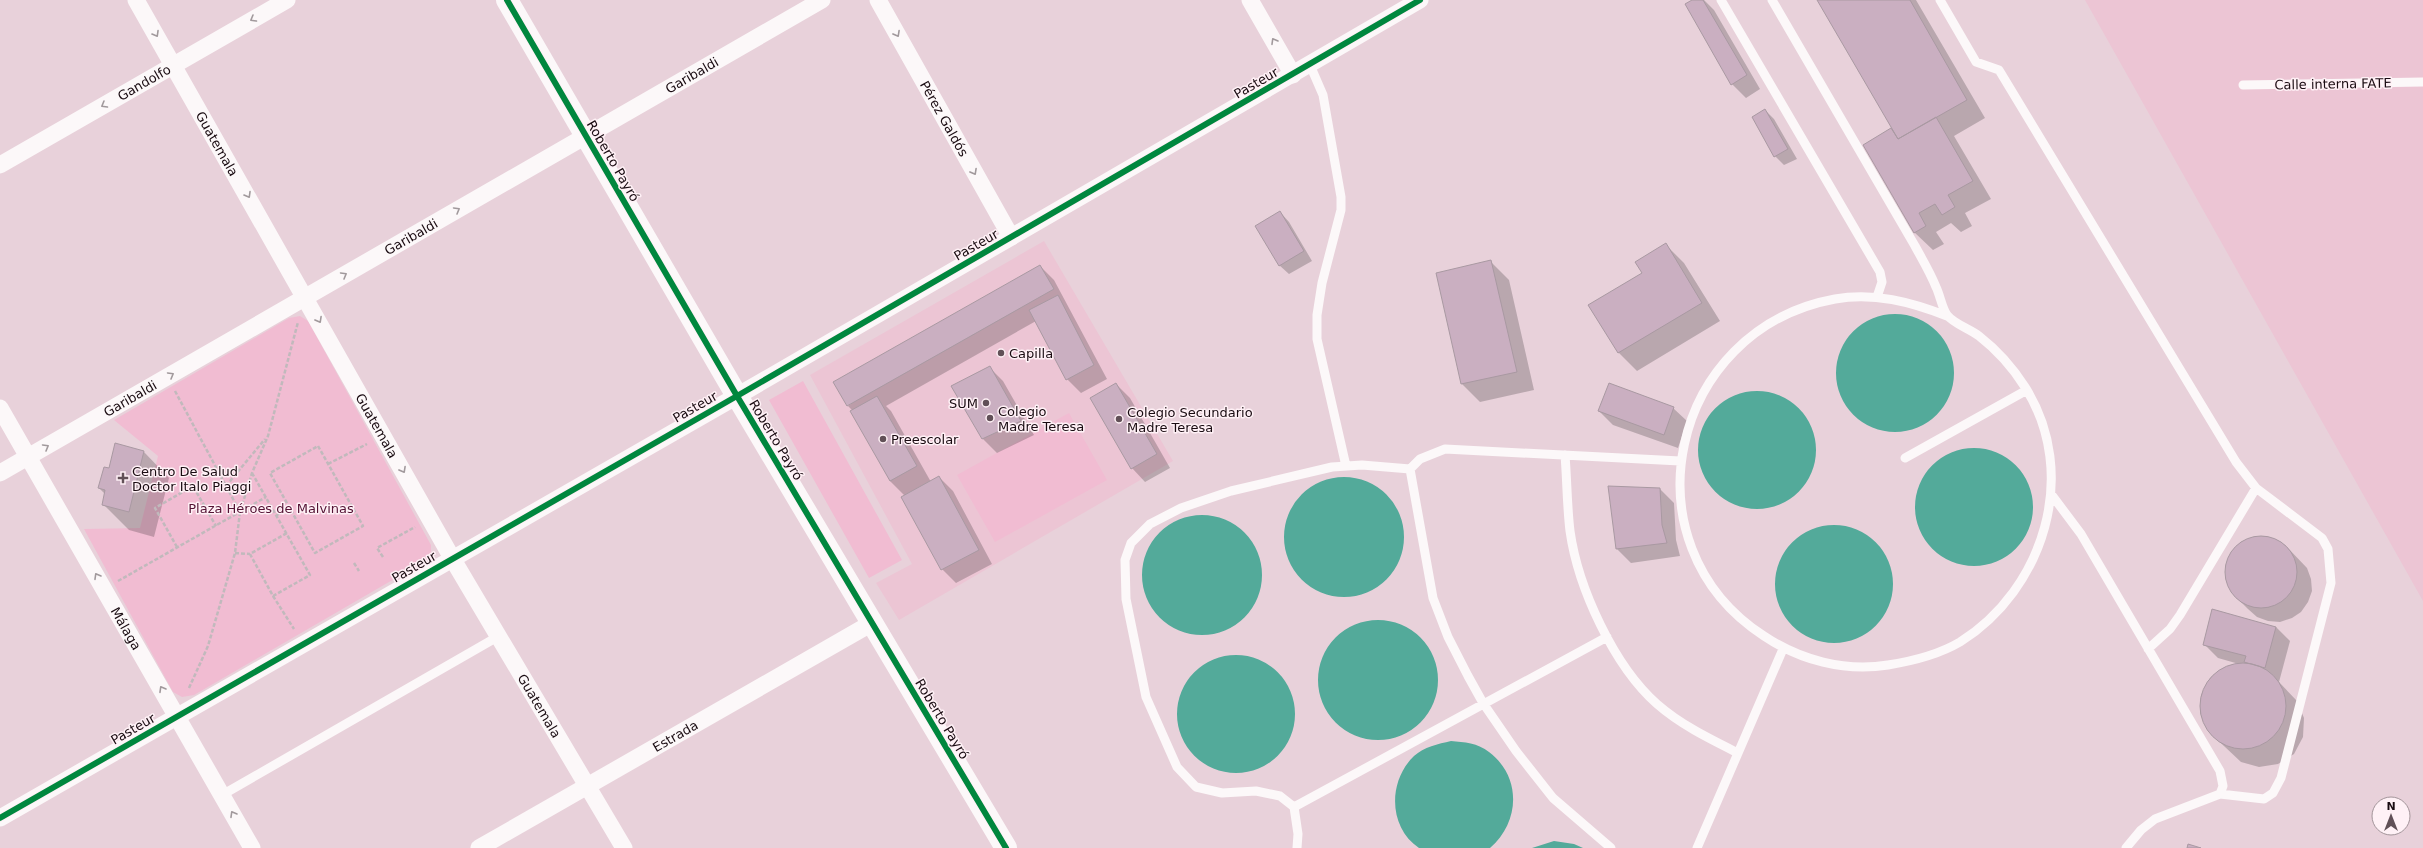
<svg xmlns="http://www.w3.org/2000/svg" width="2423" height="848" font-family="'DejaVu Sans',sans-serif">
  <rect width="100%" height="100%" fill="#e8d1da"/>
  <path fill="#ecc5d4" d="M2085,0H2423V601Z
    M1044,241L1173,461L899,620L876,583L912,564L810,375Z"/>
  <path fill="#f1bcd2" d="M300,316L308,321L431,545V553L427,560L194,695L182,697L173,692L84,529L140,528L158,456L114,420L289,318Z
    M803,381L902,560L869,578L769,400Z
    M1069,413L1107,480L995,542L957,475Z"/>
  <path fill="#53aa9a" d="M1836 373a59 59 0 1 1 118 0a59 59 0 1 1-118 0Z
    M1698 450a59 59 0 1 1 118 0a59 59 0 1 1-118 0Z
    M1915 507a59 59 0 1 1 118 0a59 59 0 1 1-118 0Z
    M1284 537a60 60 0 1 1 120 0a60 60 0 1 1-120 0Z
    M1142 575a60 60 0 1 1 120 0a60 60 0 1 1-120 0Z
    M1775 584a59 59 0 1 1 118 0a59 59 0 1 1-118 0Z
    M1318 680a60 60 0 1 1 120 0a60 60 0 1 1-120 0Z
    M1177 714a59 59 0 1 1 118 0a59 59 0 1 1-118 0Z
    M1451,741C1464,742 1478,743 1489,752C1522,777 1520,822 1490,848H1419C1388,827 1388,781 1414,756C1424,747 1438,744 1451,741Z
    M1554,841L1574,844L1583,848H1532Z"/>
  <path fill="#0003" d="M1694,0H1704L1714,10L1760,89L1746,98L1732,84Z
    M1819,0H1916L1985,118L1954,136L1991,199L1965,213L1972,226L1961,232L1951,223L1936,232L1944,244L1933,250L1914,232L1864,145L1893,129Z
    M1765,110L1774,119L1797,159L1784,165L1775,156Z
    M1280,212L1289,222L1312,261L1289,274L1279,265Z
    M1666,245L1684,263L1720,321L1637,371L1619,353L1590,305L1643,273Z
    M1491,262L1509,280L1534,390L1480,402L1462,384L1437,274Z
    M1040,266L1054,280L1107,379L1081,393L1067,379L1036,321L886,406L891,411L931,482L939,477L953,491L992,564L956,583L942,569L905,496L890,481L853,411L848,406Z
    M989,367L1003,381L1034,435L997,453L983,439L953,387Z
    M1116,384L1130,398L1170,468L1145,482L1132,468Z
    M1673,408L1687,421L1678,448L1613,425L1599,411Z
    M144,452L169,478L154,537L129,530L103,504L105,494L99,488L110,470Z
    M1609,487L1660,489L1674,503L1676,540L1680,556L1631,563L1617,549Z
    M2263,536L2275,539L2285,545L2307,568L2311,579L2312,591L2308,602L2301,612L2292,618L2280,622L2268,621L2257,617L2248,609L2234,595L2228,585L2226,573L2227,561L2232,551L2241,542L2252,538Z
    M2276,627L2290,641L2279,682L2297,701L2304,718L2303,737L2294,754L2278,764L2259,767L2241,762L2208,731L2200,713L2201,695L2210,678L2225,667L2239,664L2218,658L2204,644Z"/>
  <path fill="#caafc1" stroke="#a999a2" d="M1692,0H1703L1747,75L1731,85L1685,4Z
    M1817,0H1910L1967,100L1898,139Z
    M1765,109L1788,149L1774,157L1752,117Z
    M1936,117L1973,181L1948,195L1955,207L1942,215L1935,204L1919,213L1926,226L1914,233L1863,145L1891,128L1898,139Z
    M1280,211L1304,251L1279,266L1255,226Z
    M1666,243L1702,303L1618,353L1588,305L1642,273L1635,262Z
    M1491,260L1517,372L1461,384L1436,273Z
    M1040,265L1054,289L847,406L833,382Z
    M1058,295L1094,365L1066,380L1029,310Z
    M990,366L1021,421L982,439L951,386Z
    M1116,383L1157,454L1131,469L1090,398Z
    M1609,383L1674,407L1664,435L1598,411Z
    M877,396L917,466L890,481L850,411Z
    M115,443L144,451L129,512L102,505L105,490L98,488L104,467L109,468Z
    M939,476L979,550L941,570L901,497Z
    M1608,486L1660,488L1662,525L1667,543L1616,549Z
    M2225 572a36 36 0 1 1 72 0a36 36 0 1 1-72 0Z
    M2212,609L2276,627L2265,668L2244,662L2246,656L2203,645Z
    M2200 706a43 43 0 1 1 86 0a43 43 0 1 1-86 0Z
    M2188,844L2201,848H2187Z"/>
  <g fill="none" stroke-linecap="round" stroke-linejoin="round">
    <path stroke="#c1b9bc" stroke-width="2.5" stroke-dasharray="4 2" stroke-linecap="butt" d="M175,391L240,512
      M318,446L363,526L315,553L270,473Z
      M328,464L367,444
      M252,473L310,575L273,596L250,554L287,533
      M226,486L265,439
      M277,515L289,507
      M177,547L155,508L193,486L216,526
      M235,553L250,554
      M383,557L377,548L415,527
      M354,563L359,571
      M118,581L266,497
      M273,596L294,629
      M189,688L208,646L235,553L240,512L252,473L268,436L298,322"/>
    <path stroke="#fcf8f9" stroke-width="9" d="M1721,0L1880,272L1882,282L1877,297
      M1772,0C1820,82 1867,164 1915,246C1922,259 1930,272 1936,287C1940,295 1942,308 1947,315C1954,324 1970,329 1979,336C1997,350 2013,368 2025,387C2080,474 2044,589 1960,642C1938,655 1913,661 1888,665C1844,672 1800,660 1764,636C1622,544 1670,329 1835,299C1874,292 1911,302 1947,316
      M1940,0L1976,62L1999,70L2236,462L2256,488L2322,538L2328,549L2331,583L2281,778L2273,793L2264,799L2220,794
      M1310,65L1323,95L1341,197V210L1322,283L1317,315V339L1346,466
      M2243,85L2423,82
      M1565,455C1567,480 1567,506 1570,531C1578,588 1614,666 1657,704C1681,725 1710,739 1738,753
      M1905,458L2027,390
      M2051,494L2081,534L2220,771L2223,786L2220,794L2155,819L2141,830L2126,848
      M2148,649L2170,629L2180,615L2256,488
      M222,795L499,636
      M1294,807L1607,637
      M1297,848L1298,834L1294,807L1280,796L1256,791L1222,793L1196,787L1177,767L1146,697L1126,599L1125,560L1131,543L1150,524L1181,508L1231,491L1332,467L1362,465L1410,469
      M1611,848L1553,798L1516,751L1483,703L1468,676L1448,637L1433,598L1410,469L1420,459L1445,449L1680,461
      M1697,848L1783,649"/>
    <g stroke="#fcf8f9" stroke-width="17">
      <path id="s1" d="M136,0L452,558L624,848"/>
      <path id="s2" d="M878,0L1011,237"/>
      <path d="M1250,0L1293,75"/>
      <path id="s3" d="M0,165L287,0"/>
      <path id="s4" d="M0,408L252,848"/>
      <path id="s5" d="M0,473L822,0"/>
      <path d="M0,818L737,396L1420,0"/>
      <path id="s6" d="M479,848L872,623"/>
    </g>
    <path stroke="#fcf8f9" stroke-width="22" d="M507,0L737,396L1006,848"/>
    <defs>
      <path id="cycleway" d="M507,0L737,396L1006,848
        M0,818L737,396L1420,0"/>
    </defs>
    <use href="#cycleway" stroke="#fff1f6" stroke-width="8"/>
    <use href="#cycleway" stroke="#00873e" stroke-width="6"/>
  </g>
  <defs><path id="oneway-chevron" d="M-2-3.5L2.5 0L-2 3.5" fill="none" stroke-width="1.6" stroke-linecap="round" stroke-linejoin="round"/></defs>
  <g stroke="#a1999c">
    <use href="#oneway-chevron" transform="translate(253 19) rotate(150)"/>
    <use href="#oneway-chevron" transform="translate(156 34) rotate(60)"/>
    <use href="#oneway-chevron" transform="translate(897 34) rotate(61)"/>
    <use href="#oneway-chevron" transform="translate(1274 41) rotate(-120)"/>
    <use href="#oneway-chevron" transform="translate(104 105) rotate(150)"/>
    <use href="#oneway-chevron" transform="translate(974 172) rotate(61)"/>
    <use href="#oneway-chevron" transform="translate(248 195) rotate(60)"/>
    <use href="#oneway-chevron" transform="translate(457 210) rotate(-30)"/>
    <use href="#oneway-chevron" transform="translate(344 275) rotate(-30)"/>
    <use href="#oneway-chevron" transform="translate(319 320) rotate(61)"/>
    <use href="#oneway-chevron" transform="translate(171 375) rotate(-30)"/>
    <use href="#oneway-chevron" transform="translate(46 447) rotate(-30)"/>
    <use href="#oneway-chevron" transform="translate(403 470) rotate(61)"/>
    <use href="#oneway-chevron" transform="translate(97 576) rotate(-120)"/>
    <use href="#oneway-chevron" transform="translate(162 689) rotate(-120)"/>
    <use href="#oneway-chevron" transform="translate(233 814) rotate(-120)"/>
  </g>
  <g fill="#615057" stroke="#fff1f6" stroke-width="1.5">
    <circle cx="1001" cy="353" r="4"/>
    <circle cx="986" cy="403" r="4"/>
    <circle cx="990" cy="418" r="4"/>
    <circle cx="1119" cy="419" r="4"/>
    <circle cx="883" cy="439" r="4"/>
    <path d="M121 472h4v4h4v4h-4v4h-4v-4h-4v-4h4z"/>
  </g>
  <g text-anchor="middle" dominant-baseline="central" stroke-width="3" stroke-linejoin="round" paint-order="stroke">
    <g font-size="13" fill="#190b11" stroke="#fff1f6">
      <text stroke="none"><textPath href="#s5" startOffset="798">Garibaldi</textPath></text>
      <text stroke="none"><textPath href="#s3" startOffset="166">Gandolfo</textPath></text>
      <text transform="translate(1256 83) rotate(-30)">Pasteur</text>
      <text transform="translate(2333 84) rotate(-1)">Calle interna FATE</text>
      <text stroke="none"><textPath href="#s2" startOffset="136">Pérez Galdós</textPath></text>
      <text stroke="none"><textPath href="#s1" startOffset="165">Guatemala</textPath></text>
      <text transform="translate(613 161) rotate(60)">Roberto Payró</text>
      <text stroke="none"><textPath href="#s5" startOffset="474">Garibaldi</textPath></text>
      <text transform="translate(976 245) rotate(-30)">Pasteur</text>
      <text stroke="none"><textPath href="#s5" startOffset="150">Garibaldi</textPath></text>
      <text transform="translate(695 407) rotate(-30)">Pasteur</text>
      <text stroke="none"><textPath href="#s1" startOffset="489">Guatemala</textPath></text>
      <text transform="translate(776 440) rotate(59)">Roberto Payró</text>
      <text transform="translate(414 567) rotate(-30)">Pasteur</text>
      <text stroke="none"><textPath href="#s4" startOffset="254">Málaga</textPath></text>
      <text stroke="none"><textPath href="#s1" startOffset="813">Guatemala</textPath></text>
      <text transform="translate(942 719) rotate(59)">Roberto Payró</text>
      <text transform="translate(133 729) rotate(-30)">Pasteur</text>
      <text stroke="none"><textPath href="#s6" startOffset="226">Estrada</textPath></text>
    </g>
    <g font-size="13" fill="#190b11" stroke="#fff1f6" text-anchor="start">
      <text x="1009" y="353">Capilla</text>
      <text x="978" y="403" text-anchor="end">SUM</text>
      <text x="998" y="411">Colegio<tspan x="998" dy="15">Madre Teresa</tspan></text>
      <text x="1127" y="412">Colegio Secundario<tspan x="1127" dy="15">Madre Teresa</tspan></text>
      <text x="891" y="439">Preescolar</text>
      <text x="132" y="471">Centro De Salud<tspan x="132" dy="15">Doctor Italo Piaggi</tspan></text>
    </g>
    <g font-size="13" fill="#541234" stroke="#fff1f6">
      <text x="271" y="508">Plaza Héroes de Malvinas</text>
    </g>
  </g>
  <g transform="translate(2391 816)"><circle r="19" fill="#fff1f6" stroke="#a3959a"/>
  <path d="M0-3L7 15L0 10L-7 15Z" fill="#615057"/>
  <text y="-6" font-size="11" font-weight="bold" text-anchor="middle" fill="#190b11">N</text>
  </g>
</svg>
